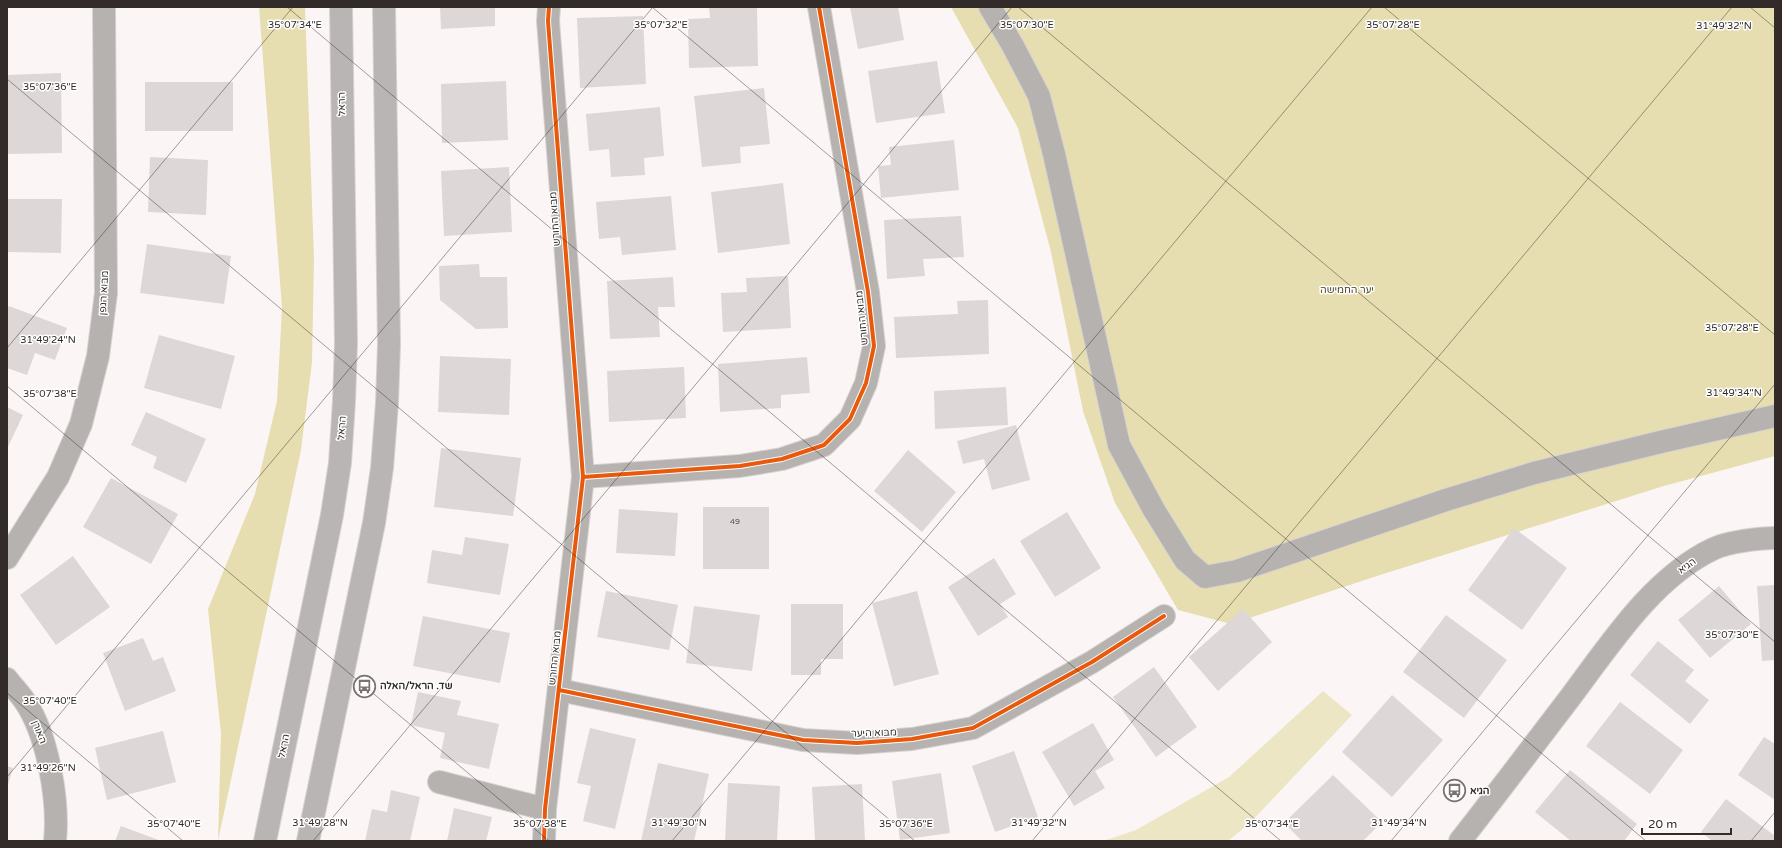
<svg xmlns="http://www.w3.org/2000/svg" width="1782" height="848" font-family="'Varela Round','Noto Sans Hebrew',sans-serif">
  <rect width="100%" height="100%" fill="#fbf6f5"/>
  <path fill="#ece6c5" d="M1323,691L1352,715L1250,823L1228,841H1103L1136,830L1229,777Z"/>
  <path fill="#e6deb0" d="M259,7H305L314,259L312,362L301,450L218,841L221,734L208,609L255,494L277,401L282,308Z
    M951,7H1775V456L1664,486L1380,575L1231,624L1178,610L1115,503L1083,411L1051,252L1018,128Z"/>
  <path fill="#ddd7d7" d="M440,7H495V26L441,29Z
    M709,7H757L758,66L689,68L688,19L710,18Z
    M850,7H898L904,40L858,49Z
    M643,16L646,84L580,88L577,18Z
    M937,61L945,113L876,123L868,71Z
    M61,73L62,153L7,154V75Z
    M506,81L508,140L442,143L441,84Z
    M145,82H233V131H145Z
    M764,88L770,144L740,147L741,163L702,167L694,96Z
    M660,107L664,156L644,158L645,175L611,177L609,149L589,151L586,114Z
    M954,140L959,190L881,198L878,166L891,165L889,147Z
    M150,157L208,160L206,215L148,212Z
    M509,167L512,232L444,236L441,171Z
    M783,183L790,244L718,253L711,192Z
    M671,196L676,250L622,255L620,237L599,239L596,202Z
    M7,199H62L61,253L7,252Z
    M961,216L964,257L923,259L925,276L887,279L884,220Z
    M147,244L231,256L224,304L140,293Z
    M479,264L480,277H507L508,328L476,329L440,300L439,266Z
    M788,276L791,328L723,332L721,293L747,292L746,278Z
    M673,277L675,307H658L660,337L610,339L607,281Z
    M988,300L989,354L896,358L894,317L958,314L957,301Z
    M9,306L67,328L55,360L35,353L27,375L7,368V310Z
    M159,335L235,356L221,409L144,388Z
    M440,356L511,359L509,415L438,412Z
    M807,357L810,393L781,395V408L720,412L718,364Z
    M684,367L686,418L609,422L607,371Z
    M1006,387L1008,425L935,429L934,391Z
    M7,407L23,415L7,449Z
    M146,412L206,439L186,483L153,468L157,457L131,445Z
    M1016,425L1030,480L992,490L984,459L963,464L957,441Z
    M441,448L521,458L513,516L434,507Z
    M908,450L956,492L922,532L874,491Z
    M111,478L178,514L151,564L83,527Z
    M703,507H769V569H703Z
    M619,509L678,513L675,556L616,553Z
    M1067,512L1101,568L1055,597L1020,541Z
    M1514,528L1567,568L1522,630L1468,590Z
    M465,537L509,544L500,595L427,583L432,550L462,555Z
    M73,556L110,607L56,645L20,595Z
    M994,558L1016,594L1000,604L1008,617L978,636L948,587Z
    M1775,585V660L1762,661L1757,586Z
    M1719,586L1751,624L1710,658L1678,620Z
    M606,591L678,605L669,650L597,637Z
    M917,591L939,674L894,686L872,603Z
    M791,604H843V659H821V675H791Z
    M694,606L760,615L752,671L686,663Z
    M1243,609L1272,642L1218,691L1189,657Z
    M1446,615L1507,660L1464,718L1403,672Z
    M423,616L510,633L500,683L413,666Z
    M143,638L153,661L163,657L176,691L125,711L103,653Z
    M1658,641L1694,670L1685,681L1709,700L1690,724L1630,675Z
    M1154,667L1197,727L1156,757L1113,697Z
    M418,692L461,701L457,715L499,724L489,769L440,758L445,733L411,725Z
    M1392,695L1443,740L1392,797L1342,752Z
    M1620,702L1683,750L1650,794L1586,746Z
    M1093,723L1114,760L1095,771L1105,788L1074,806L1042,752Z
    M590,728L636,739L615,829L583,821L591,786L577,783Z
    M163,731L176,782L107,800L95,748Z
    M1764,737L1775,744V800L1738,775Z
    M1014,751L1038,817L995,832L972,766Z
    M658,763L709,774L694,841H641Z
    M7,766L13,768L7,788Z
    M1570,770L1637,824L1624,841H1571L1535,812Z
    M941,773L950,833L900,840L892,781Z
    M1333,775L1382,822L1363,841H1302L1284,823Z
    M728,783L780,786L777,841H725Z
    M862,784L865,841H815L812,787Z
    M391,790L420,797L410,841H365L372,809L387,812Z
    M1726,799L1775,836V841H1712L1701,832Z
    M454,808L492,817L486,841H447Z
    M121,826L161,841H115Z"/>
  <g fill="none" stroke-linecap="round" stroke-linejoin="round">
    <defs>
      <path id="minor" d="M990,7L1013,46L1039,96L1054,154L1119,445L1154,510L1185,560L1205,577L1237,571L1446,500L1534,473L1665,441L1775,416
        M583,477L740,466L782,459L824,445L850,419L866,383L874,346L868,292L819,7
        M7,558L58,477L81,424L98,356L106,293L104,7
        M7,679C13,687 21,695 26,703C48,737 59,801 55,841
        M559,690L803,740L857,743L912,739L973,728L1092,662L1164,616
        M439,782L545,809
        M544,841L545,809L583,477L548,21L549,7
        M1460,841C1497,794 1533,746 1569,699C1609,646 1652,578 1713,549C1727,542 1759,538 1775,538"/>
      <path id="major" d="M265,841L332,515L340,463L344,401L346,343L341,7
        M308,841L374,523L382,468L387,403L389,344L384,7"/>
    </defs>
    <use href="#minor" stroke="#d6d2d1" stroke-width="24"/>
    <use href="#major" stroke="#d6d2d1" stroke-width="24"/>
    <use href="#minor" stroke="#b5b2af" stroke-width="22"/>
    <use href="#major" stroke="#b9b5b4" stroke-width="22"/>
    <defs>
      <path id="cycleway" d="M583,477L740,466L782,459L824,445L850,419L866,383L874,346L868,292L819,7
        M559,690L803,740L857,743L912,739L973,728L1092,662L1164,616
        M544,841L545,809L583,477L548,21L549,7"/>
    </defs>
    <use href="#cycleway" stroke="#fff" stroke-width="6"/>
    <use href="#cycleway" stroke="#e8590c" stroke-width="4"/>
  </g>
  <path fill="none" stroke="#332b29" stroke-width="1" stroke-opacity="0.45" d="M287,7L1281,841M652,7L1646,841M1018,7L1775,642M1384,7L1775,335M1750,7L1775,28M7,79L915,841M7,348L293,7M7,386L549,841M7,693L183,841M7,777L653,7M313,841L1012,7M672,841L1372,7M1032,841L1732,7M1391,841L1775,384M1751,841L1775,812"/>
  <defs>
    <symbol id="bus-ring" viewBox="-11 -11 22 22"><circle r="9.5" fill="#fff" stroke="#797270" stroke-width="1.5"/><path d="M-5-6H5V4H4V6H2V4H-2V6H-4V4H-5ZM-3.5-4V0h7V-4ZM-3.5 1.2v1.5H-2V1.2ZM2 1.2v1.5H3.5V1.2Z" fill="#797270"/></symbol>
  </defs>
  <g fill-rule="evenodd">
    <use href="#bus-ring" x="352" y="674" width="25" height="25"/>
    <use href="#bus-ring" x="1442" y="778" width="25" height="25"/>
  </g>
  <g text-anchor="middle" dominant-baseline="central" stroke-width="3" stroke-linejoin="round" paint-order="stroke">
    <g font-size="8" fill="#5e5654">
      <text x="735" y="521">49</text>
    </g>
    <g font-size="10" fill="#332b29" stroke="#fff">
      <text transform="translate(342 104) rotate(-91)">הראל</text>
      <text transform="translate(555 219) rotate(-94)">מבוא החורש</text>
      <text transform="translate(104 293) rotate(-87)">מבוא הגפן</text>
      <text transform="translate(862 318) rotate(-96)">מבוא החורש</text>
      <text transform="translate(342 428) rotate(-86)">הראל</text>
      <text transform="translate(1687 566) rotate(-36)">הגיא</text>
      <text transform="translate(555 658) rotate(-84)">מבוא החורש</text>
      <text transform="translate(39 732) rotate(68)">האורן</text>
      <text transform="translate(874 733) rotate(-2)">מבוא היער</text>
      <text transform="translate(284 746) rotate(-78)">הראל</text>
    </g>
    <g font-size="10" fill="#433e1a" stroke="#fff">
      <text x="1347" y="290">יער החמישה</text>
    </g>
    <g font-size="10" font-weight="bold" fill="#332b29" stroke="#fff" text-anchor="start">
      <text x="380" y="686">שד. הראל/האלה</text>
      <text x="1470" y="791">הגיא</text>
    </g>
  </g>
  <g font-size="10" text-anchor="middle" fill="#332b29" stroke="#fff" stroke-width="3" stroke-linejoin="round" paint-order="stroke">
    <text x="295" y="28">35°07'34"E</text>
    <text x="661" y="28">35°07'32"E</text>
    <text x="1027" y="28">35°07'30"E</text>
    <text x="1393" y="28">35°07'28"E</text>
    <text x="1724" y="29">31°49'32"N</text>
    <text x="50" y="90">35°07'36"E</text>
    <text x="1732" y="331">35°07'28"E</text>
    <text x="48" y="343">31°49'24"N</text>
    <text x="1734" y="396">31°49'34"N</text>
    <text x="50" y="397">35°07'38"E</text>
    <text x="1732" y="638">35°07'30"E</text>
    <text x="50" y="704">35°07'40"E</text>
    <text x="48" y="771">31°49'26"N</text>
    <text x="320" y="826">31°49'28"N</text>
    <text x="679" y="826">31°49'30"N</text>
    <text x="1039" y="826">31°49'32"N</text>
    <text x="1399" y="826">31°49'34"N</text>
    <text x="174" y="827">35°07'40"E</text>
    <text x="540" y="827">35°07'38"E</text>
    <text x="906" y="827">35°07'36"E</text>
    <text x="1272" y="827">35°07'34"E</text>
  </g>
  <rect width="1782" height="848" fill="none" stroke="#332b29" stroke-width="16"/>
  <path d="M1642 828v6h89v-6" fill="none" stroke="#332b29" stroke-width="2"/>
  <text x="1648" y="828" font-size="12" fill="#332b29" stroke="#ffffff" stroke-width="3" paint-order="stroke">20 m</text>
</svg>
